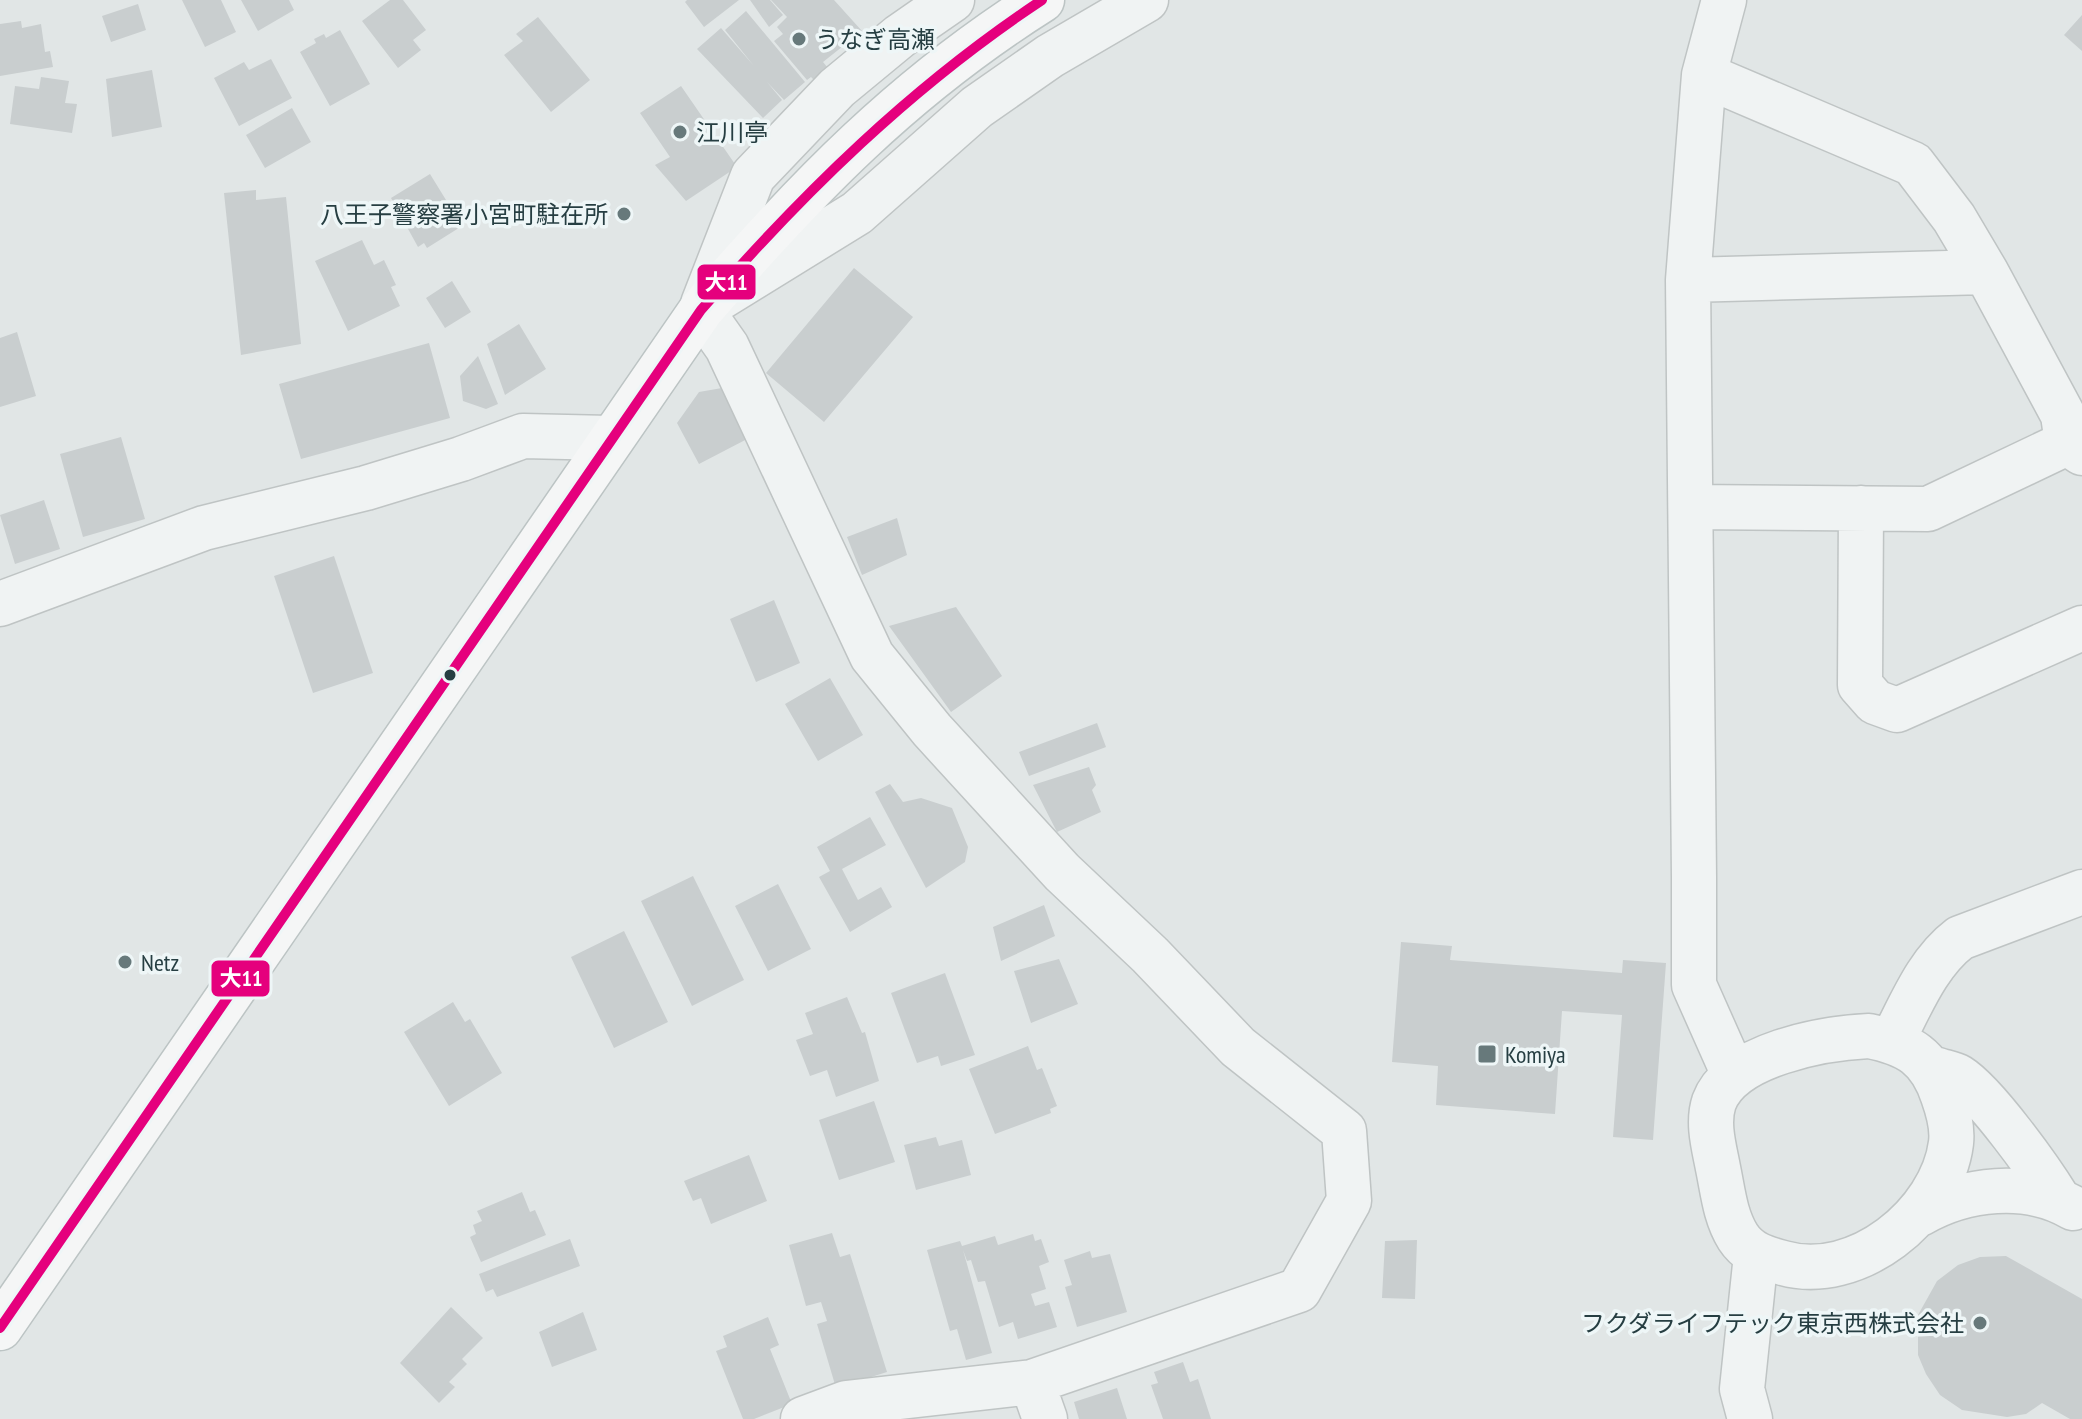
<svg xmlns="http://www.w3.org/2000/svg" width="2082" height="1419" font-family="'PT Sans Narrow','Noto Sans JP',sans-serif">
  <rect width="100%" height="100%" fill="#e1e6e6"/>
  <path fill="#c9cecf" d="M182,0H221L236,32L205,47Z
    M241,0H289L294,10L258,31Z
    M390,0H403L426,30L413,40L421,50L398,68L362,21Z
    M687,0H739L704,27L685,2Z
    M750,0H770L783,15L769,27Z
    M771,0H834L862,31L823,62L828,68L814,80L811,77L807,80L774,41L783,34L777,27L787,17Z
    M138,4L146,30L111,42L102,16Z
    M746,11L805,82L784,100L767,82L782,100L763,118L697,49L721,28L754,66L725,30Z
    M2082,15V51L2064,35Z
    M538,17L590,80L551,112L504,55L523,41L516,34Z
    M21,21L22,28L41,24L45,52L50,51L53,67L0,76V24Z
    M340,30L370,84L330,106L300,52L316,43L314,39L324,34L326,38Z
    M271,59L292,98L239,126L214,78L244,62L249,70Z
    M152,70L162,127L112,137L106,79Z
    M41,77L69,81L65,103L77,104L72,133L10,124L15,86L39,89Z
    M681,86L737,167L686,201L655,165L670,157L640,113Z
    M292,108L311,142L265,168L246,135Z
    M430,174L462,226L427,248L424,243L418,247L391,198Z
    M256,190V200L286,197L301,344L241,355L224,193Z
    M362,240L374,265L384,260L396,285L391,287L400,306L348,331L315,261Z
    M854,268L913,317L824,422L766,373Z
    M452,281L471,312L445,328L426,298Z
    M519,324L546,369L505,395L487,344Z
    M17,332L36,396L0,407V338Z
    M429,343L450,418L301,459L279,384Z
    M478,356L498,404L486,409L463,401L460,376Z
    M722,388L749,438L699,464L677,423L699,392Z
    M121,437L145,519L83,537L60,454Z
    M44,500L60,549L15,564L0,515Z
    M897,518L907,555L862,575L847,537Z
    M334,556L373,673L313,693L274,576Z
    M774,600L800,663L756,682L730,619Z
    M956,607L1002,676L951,712L889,626Z
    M830,678L863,735L818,761L785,704Z
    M1097,723L1106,747L1029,776L1019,752Z
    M1089,767L1096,785L1092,790L1101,812L1057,832L1033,785Z
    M890,784L903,802L921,798L952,808L968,847L965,862L926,888L875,792Z
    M870,817L886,845L842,869L858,900L881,887L892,907L850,932L819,877L830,871L817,847Z
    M693,876L744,980L692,1006L641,901Z
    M778,884L811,949L768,971L735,906Z
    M1044,905L1055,936L1001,961L993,927Z
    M624,931L668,1022L614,1048L571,957Z
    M1401,942L1452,946L1450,960L1622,973L1623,960L1666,963L1653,1140L1613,1137L1622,1015L1562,1011L1555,1114L1436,1105L1438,1066L1392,1062Z
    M1059,959L1078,1004L1031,1023L1014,971Z
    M945,973L975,1055L941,1066L938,1056L917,1063L891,993Z
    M847,997L862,1033L865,1032L879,1081L836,1097L827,1070L810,1076L796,1040L813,1034L805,1013Z
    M453,1002L465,1022L470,1019L502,1073L449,1106L404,1032Z
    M1028,1046L1037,1070L1042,1068L1057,1106L1050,1109L1051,1113L995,1134L969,1069Z
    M874,1101L895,1162L839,1180L819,1120Z
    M936,1137L939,1146L962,1140L971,1175L916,1190L904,1145Z
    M749,1155L767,1201L711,1224L701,1198L693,1201L684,1181Z
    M522,1192L530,1212L535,1210L546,1235L481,1262L470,1237L476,1234L473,1225L482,1221L477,1211Z
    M832,1233L840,1257L850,1254L887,1372L836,1388L817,1324L827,1321L821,1302L806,1306L789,1245Z
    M1033,1234L1035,1241L1041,1239L1049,1262L1039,1266L1046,1289L1031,1294L1035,1306L1049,1302L1057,1327L1018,1339L1013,1322L999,1327L985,1281L978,1282L971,1260L967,1261L963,1250L992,1353L966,1360L957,1329L950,1331L927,1250L960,1241L962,1246L995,1236L998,1245Z
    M570,1239L580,1266L497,1297L493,1289L486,1292L479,1274Z
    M1417,1240L1415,1299L1382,1298L1385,1241Z
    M1090,1251L1092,1258L1110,1254L1127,1312L1077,1327L1065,1287L1072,1285L1064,1260Z
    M2006,1256L2082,1299V1419H2070L2042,1403L2026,1414L2007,1417L1962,1410L1940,1395L1926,1374L1918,1355V1315L1937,1281L1958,1265L1980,1257Z
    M451,1307L483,1338L462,1359L467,1364L449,1382L455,1387L439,1403L400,1363Z
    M583,1312L597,1350L552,1367L539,1332Z
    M768,1317L779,1345L770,1349L792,1404L754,1419H743L716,1351L727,1347L723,1336Z
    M1183,1362L1190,1382L1198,1379L1211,1419H1163L1151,1385L1158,1383L1154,1372Z
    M1117,1388L1127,1419H1079L1074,1402Z"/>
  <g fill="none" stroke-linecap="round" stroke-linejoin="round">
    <defs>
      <path id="minor" d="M1724,0L1704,75L1688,280L1694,877V985L1734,1075
        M1704,75L1913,164L1954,218L1986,272L2063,415L2067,443
        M1688,280L1986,272
        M716,300L857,213L977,107L1050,56L1146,0
        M703,304L753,176L837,88L900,36L952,0
        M701,310L727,347L872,656L932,730L1062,872L1150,955L1238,1047L1344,1131L1349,1201L1299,1290L1032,1382L846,1403L803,1419
        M1691,507L1928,509L2067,443L2082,453
        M1861,508L1860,685L1875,702L1897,710L2082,628
        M0,604L204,528L366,488L461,459L523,436L610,438
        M1869,1036C1909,1044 1930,1057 1943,1096C1948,1110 1953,1127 1951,1143C1942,1215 1856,1284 1783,1263C1765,1258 1749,1254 1738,1237C1725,1216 1723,1192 1718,1168C1714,1147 1707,1123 1714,1102C1732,1054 1824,1038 1869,1036Z
        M1892,1041C1911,1005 1927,963 1960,938L2082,892
        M1935,1069C1942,1072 1952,1073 1959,1077C1986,1094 2040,1170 2058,1199
        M1920,1214C1965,1188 2027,1181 2073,1208
        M1032,1382L1045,1419
        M1750,1419L1742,1389L1756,1255"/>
      <path id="major" d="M0,1328L701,310C806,188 904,87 1042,0"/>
    </defs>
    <use href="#minor" stroke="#bfc4c4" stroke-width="47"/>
    <use href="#major" stroke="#bcc4c4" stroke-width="47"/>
    <use href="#minor" stroke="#f0f3f3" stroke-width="44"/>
    <use href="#major" stroke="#f5f6f6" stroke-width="44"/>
    <defs>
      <path id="bus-1" d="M0,1328L701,310C804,192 911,87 1042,0"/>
    </defs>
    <use href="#bus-1" stroke="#eef6f7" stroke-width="16"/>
    <use href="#bus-1" stroke="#e5007d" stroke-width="10"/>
  </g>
  <g fill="#67797b" stroke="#eef6f7" stroke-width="3">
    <circle cx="799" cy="39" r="8"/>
    <circle cx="680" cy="132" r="8"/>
    <circle cx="624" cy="214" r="8"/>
    <circle cx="125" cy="962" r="8"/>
    <rect x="1477" y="1044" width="20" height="20" rx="4"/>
    <circle cx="1980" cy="1323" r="8"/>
  </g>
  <circle fill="#263e42" stroke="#eef6f7" stroke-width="3" cx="450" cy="675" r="7"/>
  <g text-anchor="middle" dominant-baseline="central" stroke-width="7" stroke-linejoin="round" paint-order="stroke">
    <g font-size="24" fill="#263e42" stroke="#eef6f7" text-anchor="start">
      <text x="815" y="39">うなぎ高瀬</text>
      <text x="696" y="132">江川亭</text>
      <text x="608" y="214" text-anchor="end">八王子警察署小宮町駐在所</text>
      <text x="141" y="962">Netz</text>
      <text x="1505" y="1054">Komiya</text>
      <text x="1964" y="1323" text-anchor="end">フクダライフテック東京西株式会社</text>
    </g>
  </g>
  <g stroke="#eef6f7" stroke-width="3">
    <rect x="696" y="263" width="61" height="38" rx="8" fill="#e5007d"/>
    <rect x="210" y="959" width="61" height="39" rx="8" fill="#e5007d"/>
  </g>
  <g font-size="22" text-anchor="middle" font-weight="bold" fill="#fff">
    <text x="726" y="290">大11</text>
    <text x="241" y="986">大11</text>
  </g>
</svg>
